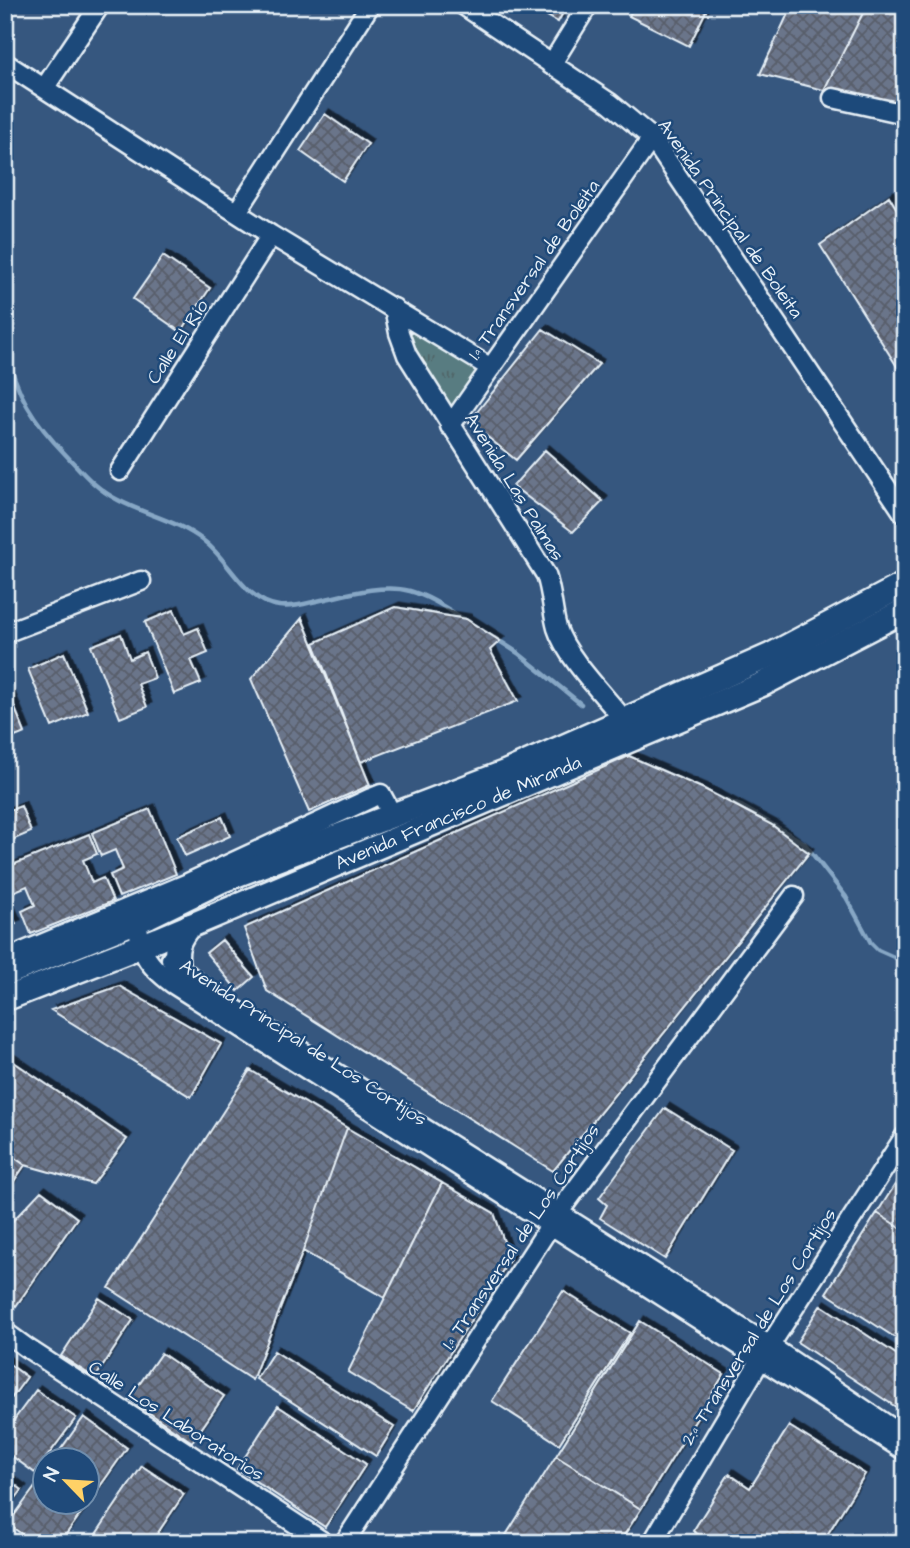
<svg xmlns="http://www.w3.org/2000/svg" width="910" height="1548" font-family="'Architects Daughter',sans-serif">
  <defs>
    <pattern id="park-tufts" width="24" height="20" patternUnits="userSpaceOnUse" patternTransform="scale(1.75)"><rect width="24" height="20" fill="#597c81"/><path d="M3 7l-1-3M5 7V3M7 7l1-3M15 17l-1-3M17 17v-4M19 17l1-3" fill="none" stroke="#506568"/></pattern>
    <pattern id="building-cross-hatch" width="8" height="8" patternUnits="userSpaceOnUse" patternTransform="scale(1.75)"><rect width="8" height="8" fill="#6a748a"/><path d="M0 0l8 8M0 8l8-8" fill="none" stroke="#585e6a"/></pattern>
    <filter id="shadow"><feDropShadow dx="4.5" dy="-4.5" stdDeviation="0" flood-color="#0009"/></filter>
  </defs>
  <rect width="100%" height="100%" fill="#36577f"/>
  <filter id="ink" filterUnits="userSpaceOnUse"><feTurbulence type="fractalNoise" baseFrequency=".0143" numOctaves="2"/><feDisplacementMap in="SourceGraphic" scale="14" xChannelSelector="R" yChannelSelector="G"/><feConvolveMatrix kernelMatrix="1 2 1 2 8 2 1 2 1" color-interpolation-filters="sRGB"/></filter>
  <g filter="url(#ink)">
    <path fill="url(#park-tufts)" stroke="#a0b6bc" stroke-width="2" d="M408,322L479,370L452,411L411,344Z"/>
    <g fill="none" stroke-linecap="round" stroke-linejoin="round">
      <path stroke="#87a7c5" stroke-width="4.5" d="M5,346C16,394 33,421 66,455C83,473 96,489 118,500C146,515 179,521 204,541C229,560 245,602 279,606C294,608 311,602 326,599C351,593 385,584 410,591C431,597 449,610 467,621
        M495,638L518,653L581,704
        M718,797L741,806L804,843L846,897L871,943L878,950L905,962"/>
    </g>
    <path fill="url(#building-cross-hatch)" stroke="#e8f1f8" stroke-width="2" filter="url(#shadow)" d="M528,5H567L558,22Z
      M635,5H694L706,11L689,46L629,16Z
      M792,5H867L824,90L760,74Z
      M867,5H905V97L901,105L824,90Z
      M325,114L368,144L343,181L300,151Z
      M889,196L905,223V379L820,245Z
      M163,256L210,288L181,332L133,299Z
      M543,329L599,364L516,460L469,422Z
      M545,450L603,501L573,532L513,486Z
      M395,607L466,619L500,641L490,650L518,701L361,762L314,643Z
      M174,610L184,634L198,628L208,653L191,660L201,683L174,694L145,622Z
      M302,618L370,785L309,812L251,679Z
      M121,634L130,659L145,652L155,678L138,684L147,707L120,718L91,646Z
      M64,653L88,712L52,727L28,669Z
      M5,684L25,733L5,741Z
      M629,756L704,789L772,825L809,853L553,1171L267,991L244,928Z
      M21,806L31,832L5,843V812Z
      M150,809L176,874L119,897L110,875L123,869L115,850L101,856L92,833Z
      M222,817L230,836L185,856L177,837Z
      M89,834L97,854L83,860L92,883L103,878L113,901L31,934L22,911L35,905L27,886L13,892L5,868Z
      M5,901L16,924L5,928Z
      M222,940L254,977L238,991L206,953Z
      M119,986L221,1044L191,1097L51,1010Z
      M5,1056L127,1139L93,1184L25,1165L5,1151Z
      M250,1070L347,1128L303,1251L252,1380L109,1288Z
      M665,1108L732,1150L665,1259L600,1218L607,1205L599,1198Z
      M347,1128L442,1183L385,1298L303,1251Z
      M5,1151L25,1165L5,1194Z
      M905,1169V1231L877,1213Z
      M442,1183L494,1213L510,1259L413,1411L348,1372Z
      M41,1191L77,1218L16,1306L5,1298V1229Z
      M877,1213L905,1231V1344L826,1293Z
      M563,1291L630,1333L559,1444L492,1401Z
      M99,1298L133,1320L95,1378L61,1356Z
      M821,1305L905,1360V1413L797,1342Z
      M640,1321L724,1374L641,1509L556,1456Z
      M274,1351L394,1427L376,1456L256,1379Z
      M161,1353L224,1396L192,1442L129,1399Z
      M5,1361L27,1377L5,1407Z
      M36,1390L76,1418L35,1473L5,1451V1432Z
      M278,1406L366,1464L325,1527L237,1469Z
      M84,1417L127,1448L60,1543H34L8,1524L46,1472V1502H88V1460H53Z
      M789,1426L865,1474L822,1543L736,1541L712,1543L693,1531L729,1474L750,1488Z
      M556,1456L641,1509L619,1543H518L506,1535Z
      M142,1466L184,1494L151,1543H90Z
      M5,1477L22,1490L5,1512Z"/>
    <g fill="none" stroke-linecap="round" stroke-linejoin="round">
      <defs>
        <path id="minor" d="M463,5L610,103L652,138L905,515
          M5,63L271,235L491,368
          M551,65L588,5
          M45,87L100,5
          M833,98L905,114
          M237,212L370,5
          M394,308L399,333L407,355L546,575C552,592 552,610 557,628C566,657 604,695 624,720
          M450,426L652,138
          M120,471L271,235
          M5,633L141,581
          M137,921C142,955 145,963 173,984L905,1451
          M171,959L193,979L219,999L770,1346L905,1437
          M10,972L22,952L188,883L371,798L381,794L393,816
          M5,1332L27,1348L325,1543
          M344,1543L559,1212L794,896
          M652,1543L761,1359L905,1136"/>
        <g id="major">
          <path d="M178,967C174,950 178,939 189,926"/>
          <path d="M5,974L149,916L223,880L506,772L771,655L905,584"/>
          <path id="s1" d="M5,999L159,939L763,684L905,610"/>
        </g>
      </defs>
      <use href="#minor" stroke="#e8f1f8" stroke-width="23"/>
      <use href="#major" stroke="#e8f1f8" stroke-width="28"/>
      <use href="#minor" stroke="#1f4a7a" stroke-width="18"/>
      <use href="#major" stroke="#1f4a7a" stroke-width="23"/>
    </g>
  </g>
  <g text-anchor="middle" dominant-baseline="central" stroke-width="5" stroke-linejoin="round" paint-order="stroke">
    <g font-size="19" fill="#e8f1f8" stroke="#1f4a7a">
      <text transform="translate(730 219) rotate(55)">Avenida Principal de Boleíta</text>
      <text transform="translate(534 270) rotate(-55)">1.ª Transversal de Boleíta</text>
      <text transform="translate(178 342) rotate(-57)">Calle El Río</text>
      <text transform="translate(514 487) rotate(58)">Avenida Las Palmas</text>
      <text stroke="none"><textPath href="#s1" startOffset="490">Avenida Francisco de Miranda</textPath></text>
      <text transform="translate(303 1043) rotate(33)">Avenida Principal de Los Cortijos</text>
      <text transform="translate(521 1237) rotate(-56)">1.ª Transversal de Los Cortijos</text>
      <text transform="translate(759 1327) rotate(-58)">2.ª Transversal de Los Cortijos</text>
      <text transform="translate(176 1421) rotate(33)">Calle Los Laboratorios</text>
    </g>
  </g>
  <rect width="910" height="1548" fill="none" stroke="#1f4a7a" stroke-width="28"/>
  <rect x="14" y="14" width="882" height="1520" fill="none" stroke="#e8f1f8" stroke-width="2.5" filter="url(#ink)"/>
  <g transform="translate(66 1481) rotate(295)"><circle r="33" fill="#1f4a7a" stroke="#6f8dac" stroke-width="2"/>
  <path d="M0-5L12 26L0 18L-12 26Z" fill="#ffd166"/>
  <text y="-10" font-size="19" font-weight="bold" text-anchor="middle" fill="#e8f1f8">N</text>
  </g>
</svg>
